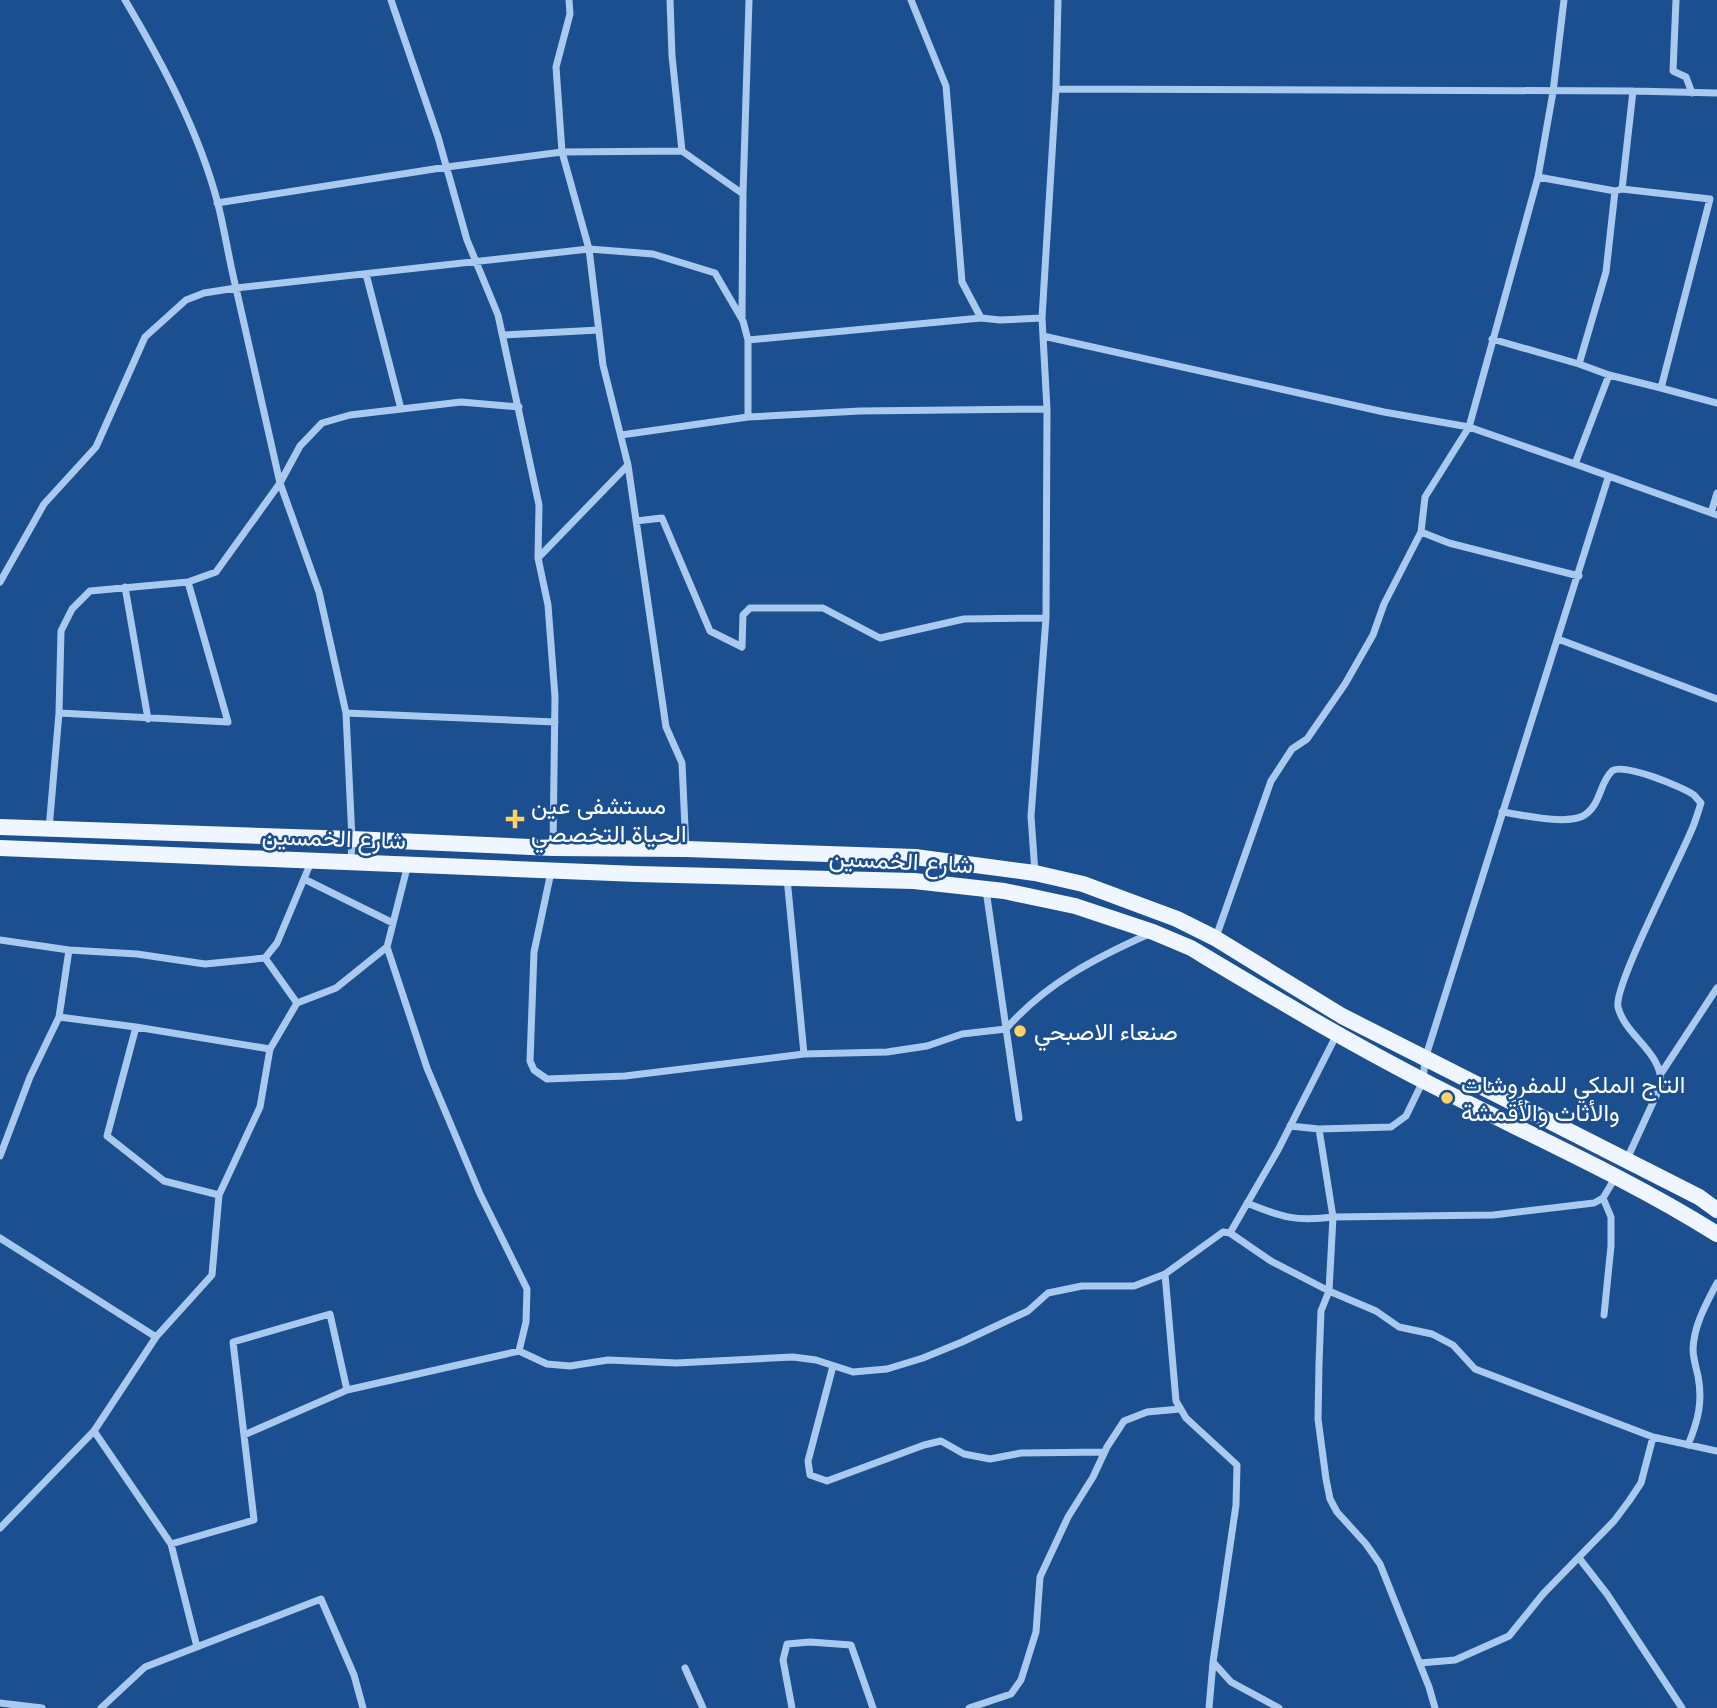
<svg xmlns="http://www.w3.org/2000/svg" width="1717" height="1708" font-family="Montserrat,Vazirmatn,sans-serif">
  <rect width="100%" height="100%" fill="#1b4f8f"/>
  <g fill="none" stroke-linecap="round" stroke-linejoin="round">
    <path stroke="#a9c9ee" stroke-width="7" d="M125,0C163,64 199,132 218,204C225,232 229,260 236,288L589,249L562,152L682,151
      M391,0L438,137L467,240L498,315L539,505L538,558L548,605L555,697L553,847
      M670,0L672,56L682,151L743,194
      M911,0L946,86L962,282L981,318L1000,320L1042,318L1056,89L1058,0
      M1564,0L1553,92L1538,177L1469,427L1575,464
      M1676,0L1673,71L1686,77L1692,93
      M1056,89L1633,91L1717,93
      M1538,177L1615,191
      M1622,189L1710,199L1661,388L1609,375L1579,364L1606,272L1615,191L1622,189L1633,91
      M217,203L447,167L562,152L556,67L570,14L569,0
      M366,274L401,409
      M742,317L743,194L749,0
      M503,335L599,330
      M1043,336L1384,412L1469,427L1425,497L1421,532
      M1492,339L1579,364
      M748,340L981,318
      M1609,375L1575,464L1717,515
      M1661,388L1717,403
      M621,435L748,417
      M628,465L666,727L682,763L686,849
      M1711,513L1717,493
      M636,521L662,518L710,631L742,647L743,615L750,608H823L880,638L964,619L1046,618L1031,816L1035,873
      M538,558L628,465L603,365L589,249L653,254L715,273L743,321L748,340V417L860,411L1047,409L1042,318
      M0,582L44,504L96,447L145,337L186,300L204,293L236,288L280,483L319,592L346,713L352,839L351,861
      M125,587L148,719
      M1046,618L1047,409
      M1558,639L1717,699
      M59,713L228,722L188,582
      M346,713L555,722
      M1502,812C1523,815 1564,825 1583,816C1601,806 1599,783 1612,771C1622,762 1683,787 1694,795C1696,797 1698,800 1701,803C1698,812 1696,820 1692,829C1681,857 1613,987 1618,1007C1625,1036 1663,1052 1661,1085L1627,1159
      M49,829L59,713L61,631L72,609L90,591L188,582L216,572L280,483L300,446L322,423L350,415L461,402L519,407
      M551,872L534,952L530,1061L534,1070L547,1079L625,1076L804,1054L887,1052L927,1046L962,1034L1006,1029C1045,984 1095,958 1149,934
      M787,878L804,1054
      M304,879L393,923
      M986,890L1019,1118
      M1216,937L1271,781L1292,749L1307,739L1345,684L1373,635L1384,604L1421,532L1449,543L1579,576
      M0,940L69,950L137,954L205,964L265,958L277,943L311,862
      M265,958L297,1003
      M59,1017L136,1027
      M270,1049L136,1027L107,1136L164,1181L219,1195L260,1107L270,1049L297,1003L336,988L387,947L408,864
      M1662,1072L1717,988
      M1290,1126L1319,1129L1391,1127L1406,1116L1423,1081L1425,1059L1608,478
      M1319,1129L1333,1217L1329,1291L1321,1311L1319,1364L1318,1419L1326,1479L1330,1499L1337,1512L1366,1544L1380,1564L1429,1687L1435,1708
      M0,1156L30,1077L59,1017L69,950
      M1603,1198L1611,1217V1246L1604,1315
      M1247,1203C1281,1217 1296,1222 1333,1217L1493,1215L1594,1203L1603,1198L1615,1178
      M1230,1233L1278,1150L1337,1034
      M0,1238L156,1337
      M1165,1274L1176,1401L1186,1418L1237,1465L1236,1505L1213,1662L1231,1682L1279,1708
      M519,1351L547,1364L570,1366L608,1360L677,1363L793,1357L816,1360L853,1372L887,1369L923,1358L962,1342L1028,1311L1048,1293L1082,1286H1134L1165,1274L1223,1232L1230,1233L1271,1261L1329,1291L1376,1311L1399,1327L1432,1334L1453,1345L1475,1369L1653,1437L1717,1451
      M833,1366L808,1461L810,1475L827,1481L924,1445L941,1441L964,1454L990,1459L1021,1453L1104,1452
      M347,1390L519,1351L526,1322L527,1289L480,1194L427,1068L387,947
      M94,1431L156,1337L212,1275L219,1195
      M1688,1445C1698,1421 1703,1402 1698,1376C1696,1367 1693,1358 1693,1349C1694,1325 1706,1304 1717,1283
      M0,1528L94,1431L171,1544L197,1647
      M171,1544L254,1520L233,1342L330,1314L347,1390L244,1435
      M1579,1558L1607,1594L1682,1708
      M1420,1663L1455,1660L1509,1636L1543,1594L1614,1521L1629,1501L1641,1483L1653,1437
      M685,1668L703,1708
      M0,1703L42,1708
      M101,1708L145,1667L321,1599L354,1675L363,1708
      M792,1708L783,1660L787,1644L810,1642L851,1645L873,1708
      M969,1708L1011,1694L1021,1680L1036,1632L1040,1577L1068,1517L1093,1477L1107,1447L1124,1421L1147,1412L1180,1409
      M1209,1708L1213,1662"/>
    <path stroke="#f0f6ff" stroke-width="16" d="M0,827L352,839L553,848L686,849L915,857L1035,873L1083,884L1177,919L1215,938L1342,1016L1699,1197L1717,1210
      M0,848L637,874L914,881L1004,891L1075,906L1153,932L1191,948C1268,994 1346,1041 1426,1082C1523,1132 1625,1176 1717,1234"/>
  </g>
  <g fill="#ffd166" stroke="#1b4f8f" stroke-width="2.5">
    <path d="M511.5 808.5h7v7h7v7h-7v7h-7v-7h-7v-7h7z"/>
    <circle cx="1020" cy="1031" r="7"/>
    <circle cx="1447" cy="1098" r="7"/>
  </g>
  <g text-anchor="middle" dominant-baseline="central" stroke-width="5" stroke-linejoin="round" paint-order="stroke">
    <g font-size="24" fill="#fff" stroke="#1b4f8f" text-anchor="start">
      <text x="531" y="805">مستشفى عين<tspan x="531" dy="28">الحياة التخصصي</tspan></text>
      <text x="1034" y="1031">صنعاء الاصبحي</text>
      <text x="1461" y="1084">التاج الملكي للمفروشات<tspan x="1461" dy="28">والأثاث والأقمشة</tspan></text>
    </g>
    <g font-size="24" fill="#fff" stroke="#1b4f8f">
      <text transform="translate(334 838) rotate(2)">شارع الخمسين</text>
      <text transform="translate(901 861) rotate(3)">شارع الخمسين</text>
    </g>
  </g>
</svg>
